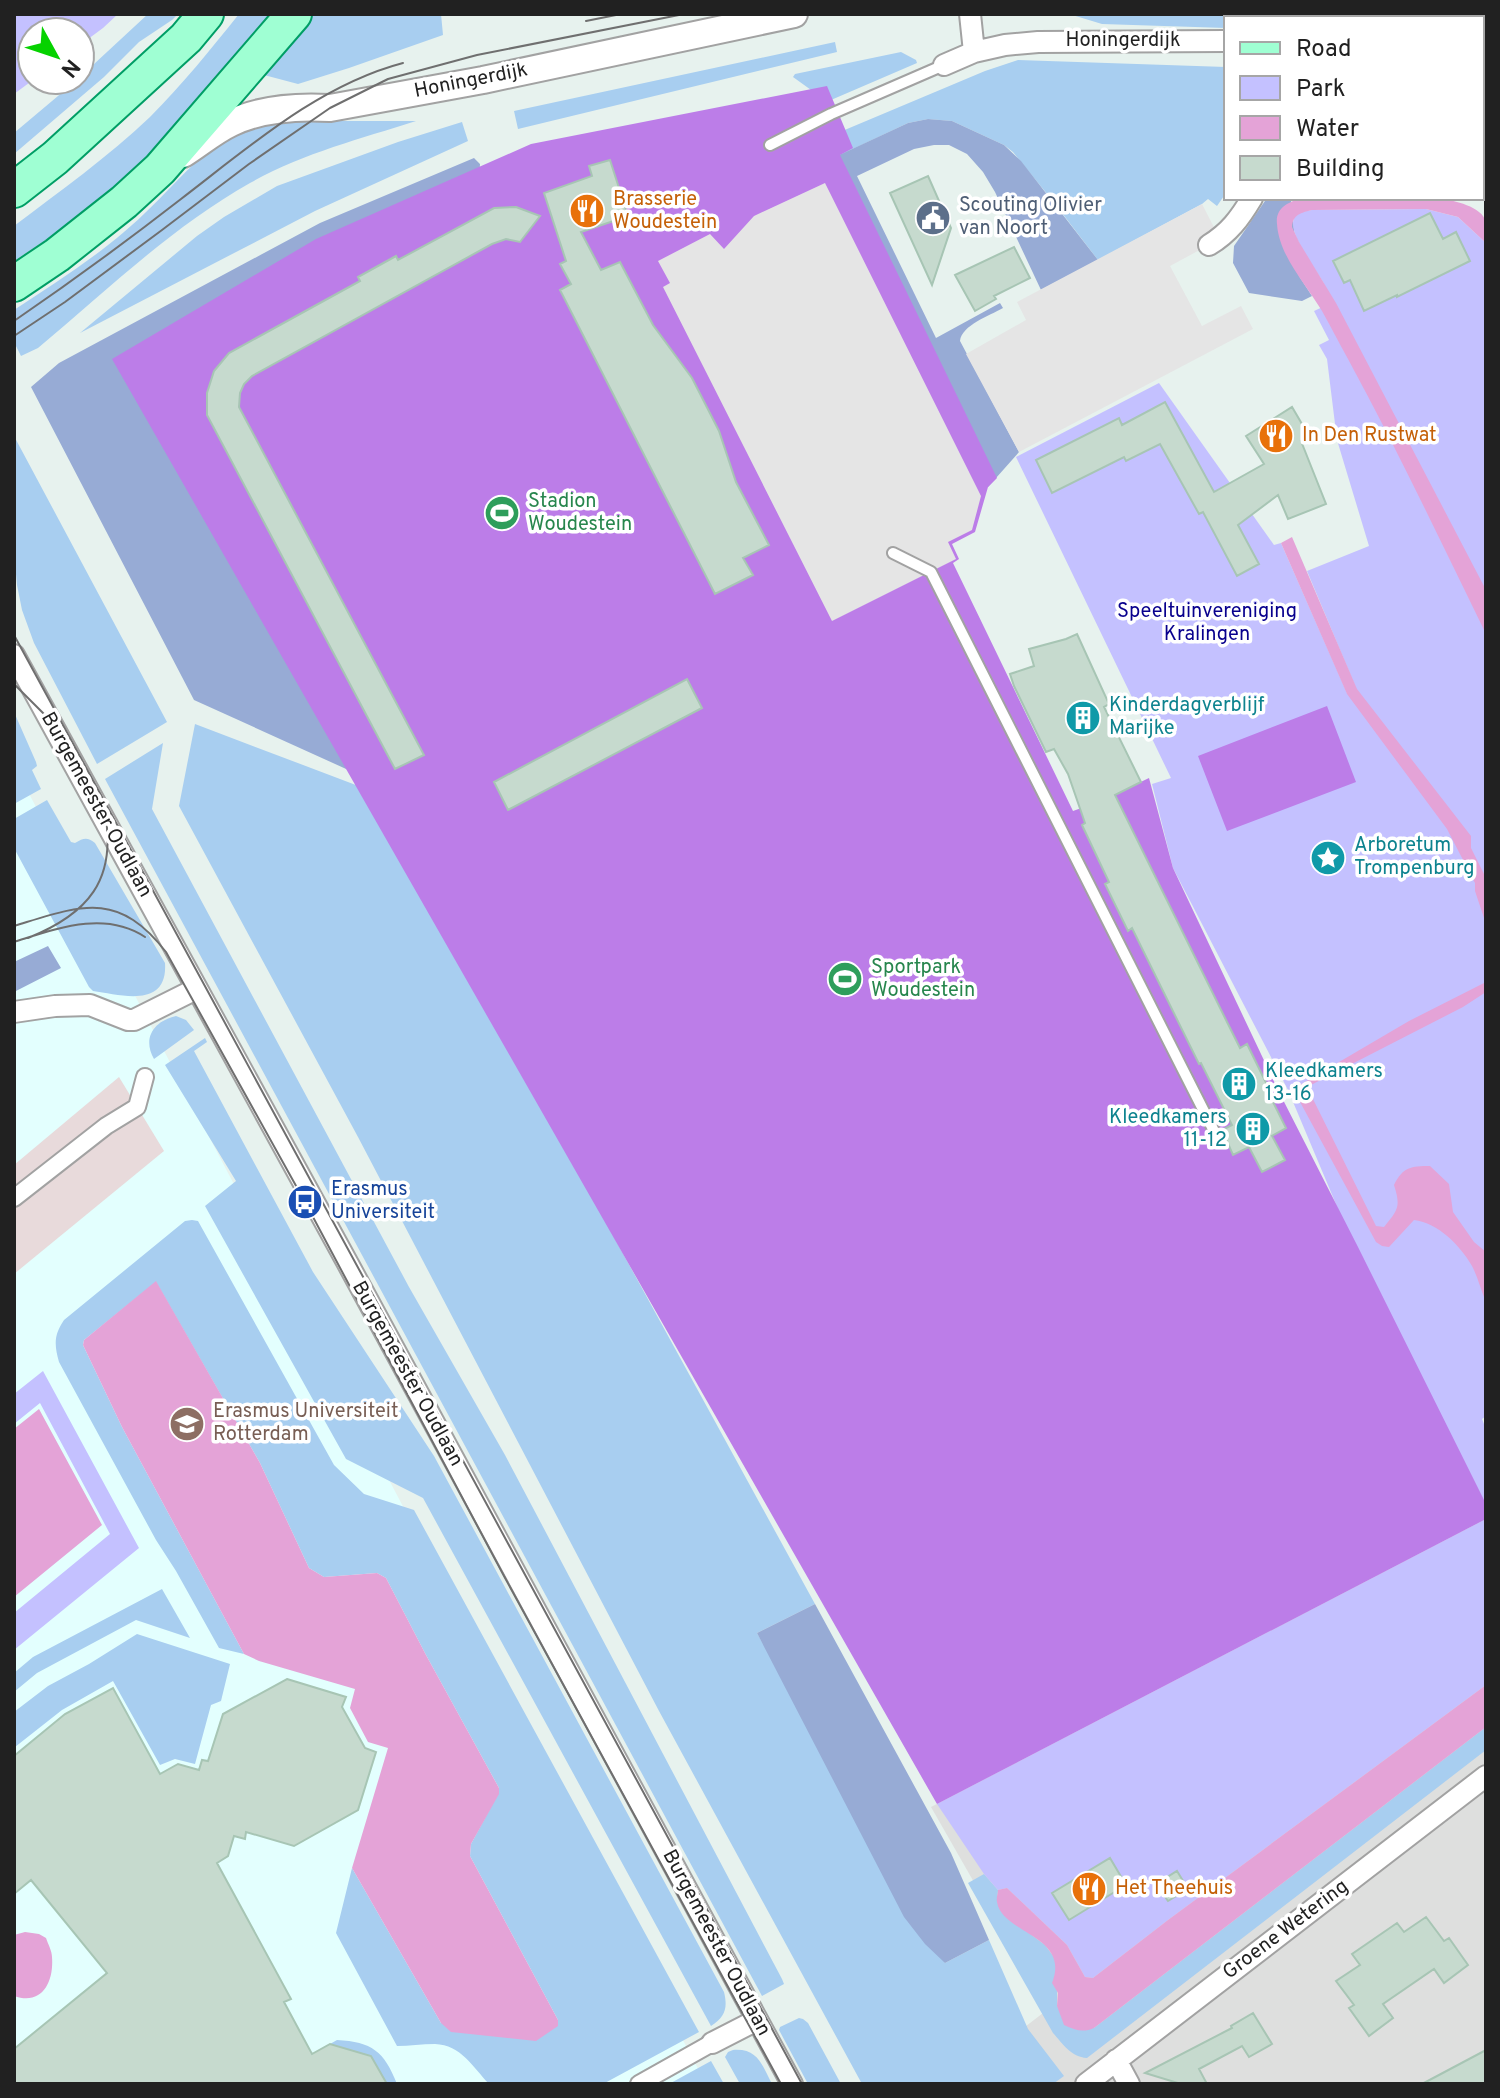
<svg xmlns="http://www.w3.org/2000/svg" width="1500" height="2098" font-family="Overpass,sans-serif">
  <rect width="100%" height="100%" fill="#e7f2ee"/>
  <path fill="#dedfde" d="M1486,1519V2084H950L1047,2010L931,1807Z"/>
  <path fill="#e3fffe" d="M14,765L706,2084H14Z"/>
  <path fill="#a8cef0" d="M148,14H178L172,20L139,42L104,77L14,154V133L77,80H80V77Z
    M239,14H270L227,72L180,130L85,214L14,261V226C60,191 108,157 150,117C182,85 211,49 239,14Z
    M310,14H441L443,35L349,68L298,84L264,75Z
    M1069,14H1486V32L1482,31V18H1226V28L1102,24Z
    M835,42L837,52L518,129L514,111Z
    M901,52L916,60L917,63L831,100H825L793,77L795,74Z
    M1018,60L1226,67V193L1217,206L1208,199L1202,204L1098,260L1052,200L1013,152L1004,145L952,121L928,119L908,123L840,155L828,137L985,71Z
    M291,115L322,121H416C360,139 301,154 250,183C172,227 106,291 38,348L21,356L14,342V310C52,285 90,261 124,232C163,200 195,155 238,129C251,122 276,119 291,115Z
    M462,122L468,141L315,211L80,333L197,236L224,217L277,186L398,142Z
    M14,436L167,722L97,764L34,643L22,610L17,585L14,552Z
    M14,712L36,762L37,766L32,770L41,789L14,804Z
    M195,724L369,790L815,1604L757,1633L945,1963L989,1940L1028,2029L1064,2076L1053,2084H862L659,1711L358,1137L179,806Z
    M163,743L152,809L409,1287L505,1455L782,1979L784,1984L762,1996L105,779Z
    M47,800L71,842L75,843C84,838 87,837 95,843L165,963C168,1009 121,995 93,991L89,987L14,848V819Z
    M176,1016L186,1020L194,1030L154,1059C142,1038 154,1021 176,1016Z
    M205,1038L207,1042L194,1051L313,1272L434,1456L724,1992C728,2008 725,2017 711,2026L423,1498L346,1459L205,1206L236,1181L165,1065Z
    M192,1220L198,1221L334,1465L364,1494L414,1510L699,2032L603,2084H489C473,2067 461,2045 435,2044C422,2044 409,2046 397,2046L336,1933L352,1868L441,2023L558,2026V2020L470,1856L471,1844L498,1794L499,1788L426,1655L386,1578L377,1573L324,1577L309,1568L260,1463L156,1282L84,1340L83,1345L122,1427L244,1654L219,1648L176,1571L156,1540L59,1362C54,1344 54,1335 64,1320L185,1221Z
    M162,1589L190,1638L136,1620L37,1673L14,1692V1673L33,1657Z
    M137,1634L230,1664L221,1701L211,1705L195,1764L175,1759L160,1765L113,1681L62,1710L15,1747L14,1712L48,1686L89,1664Z
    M1486,1727V1750L1087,2058C1071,2057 1063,2044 1053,2033L968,1883L984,1874L998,1890L997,1902L1029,1933L1045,1945L1054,1957L1057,1966V2006L1094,2028Z
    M799,2018L803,2019L808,2023L841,2084H808L779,2030L780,2027Z
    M337,2040C372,2042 384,2051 397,2084H387L371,2056L330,2044Z
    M733,2050C758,2048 762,2065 772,2084H740L725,2057L728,2052Z
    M711,2061L724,2084H669Z"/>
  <path fill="#97abd5" d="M928,119L952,121L1004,145L1021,161L1098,260L1041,290L995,192L983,172L967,154L949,145H934L914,149L857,176L936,338L1000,303L1003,308C989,316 962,325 960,341L1019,452L988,487L835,157L908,123Z
    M474,158L480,164L479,180L366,778L194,700L31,387L59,363L320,223Z
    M1267,198H1304L1291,201L1299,276L1312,296L1302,301L1249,293L1233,263L1234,246Z
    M48,946L61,968L14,992V962Z
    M815,1604L951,1853L989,1940L945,1963L925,1944L904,1917L757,1633Z"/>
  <path fill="#c4c1ff" d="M14,14H118L103,28L80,45V32H32L33,80L14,94Z
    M1426,209L1458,217L1486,243V1416L1482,1419L1486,1429V1505L1349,1235L1288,1090L1173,868L1152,784L1171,778L1016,457L1159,383L1274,545L1281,543L1347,693L1356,688L1307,571L1369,546L1337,440L1327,359L1319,345L1329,340L1314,311L1327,305C1327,299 1327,291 1325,286C1319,271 1278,225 1299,213C1303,211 1307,211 1312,210Z
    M43,1371L139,1548L14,1650V1613L110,1534L40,1403L14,1424V1394Z
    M1486,1519V1685L1168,1920L1093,1978L1085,1977L1067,1945L1007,1888L998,1890L984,1874L937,1804Z"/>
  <path fill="#bc7de8" d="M827,86L853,148L840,155L997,478L988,487L975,532L952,544L959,559L953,563L1073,811L1101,801L1149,778L1173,868L1278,1090L1358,1247L1486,1504V1519L937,1804L112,359L316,239L531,144Z
    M1327,706L1356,782L1227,831L1198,756Z"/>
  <path fill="#e5e5e5" d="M825,183L981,496L972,530L948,542L956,559L832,621L663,287L670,283L658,261L710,234L724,249L754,216Z
    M1202,204L1220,239L1170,266L1202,326L1241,306L1253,329L1019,452L966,354L1026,320L1017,302Z"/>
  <path fill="#e8dadb" d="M119,1077L164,1151L14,1274V1165Z"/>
  <path fill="#e4a3d7" d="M1304,198H1440C1454,201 1482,206 1486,222C1488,228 1486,237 1486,243L1458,217L1426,209L1312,210C1301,213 1293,214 1292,227L1299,242L1336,303L1486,590V634C1441,542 1397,449 1348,359C1339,343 1331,327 1322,311C1306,284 1279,256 1277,224C1275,207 1290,201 1304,198Z
    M1292,537L1357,689L1471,836V848L1486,878V924L1475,891V883L1447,829L1347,694L1281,543Z
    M1486,982V992L1463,1007L1307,1087L1376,1226L1384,1227C1398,1210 1401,1207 1394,1185C1403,1167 1411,1166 1430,1166L1449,1184L1453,1212L1474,1242L1486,1252V1302C1481,1291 1478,1277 1472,1266C1460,1245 1438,1223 1414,1220L1389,1247L1382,1246L1376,1242L1293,1089L1409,1021Z
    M156,1281L260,1463L309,1568L324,1577L377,1573L386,1578L426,1655L499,1788V1794L471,1844L470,1856L558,2020V2026L536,2041L451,2032L441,2023L352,1868L388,1748L368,1742L350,1708L355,1689L259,1661L244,1654L122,1427L83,1345L84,1340Z
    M39,1409L102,1525L14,1597V1429Z
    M1486,1685V1727L1094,2028C1083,2033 1075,2030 1064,2025L1057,2006L1058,1993L1052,1983C1071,1935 1002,1934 997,1902C996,1898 998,1894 998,1890L1007,1888L1067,1945L1085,1977L1093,1978L1168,1920Z
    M25,1932L39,1934L46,1938C48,1944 52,1951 52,1957C54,1982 42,2006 14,1996V1935Z"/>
  <path fill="#c6dace" stroke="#a7c5b4" stroke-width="2" d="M610,160L628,216L581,232L601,270L620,262L653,325L692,378L719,431L736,482L769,545L743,558L753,575L715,594L560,290L571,284L560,264L566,261L544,193L592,176L589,166Z
    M928,176L951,228L932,285L890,193Z
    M516,207L540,216L520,242L506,239L492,244L252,376L244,384L240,393L239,407L424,755L395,769L207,415V393L214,371L229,353L360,281L358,277L396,256L398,260L494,208Z
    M1430,213L1443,239L1456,232L1470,261L1397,297V295L1364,311L1350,280L1344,283L1333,261Z
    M1014,247L1030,278L994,296L996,299L975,311L955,275Z
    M1165,402L1214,492L1264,464L1246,436L1292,407L1309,436L1301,441L1326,504L1288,519L1278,495L1238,525L1259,564L1237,576L1203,512L1199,514L1160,444L1126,461L1124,457L1052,493L1036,460L1119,418L1122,425Z
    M1077,634L1109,704L1104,707L1141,782L1115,795L1228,1024L1240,1048L1247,1044L1275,1101L1273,1102L1286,1128L1272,1136L1285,1160L1262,1172L1249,1147L1233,1155L1222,1130L1232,1125L1201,1063L1199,1064L1132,928L1128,931L1105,884L1109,882L1082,825L1085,823L1068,774L1054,749L1046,752L1014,686L1010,674L1034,666L1029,649L1066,639Z
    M687,679L702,708L508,810L494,782Z
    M287,1679L346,1697L342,1707L365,1748L376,1752L358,1810L294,1846L246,1832L245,1839L234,1836L228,1856L217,1863L291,1999L284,2002L312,2054L330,2044L371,2056L387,2084H14V2049L107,1973L31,1880L14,1894V1756L65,1714L113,1688L160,1774L178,1764L199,1770L202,1760L208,1761L223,1714Z
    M1110,1858L1126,1885L1069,1920L1052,1893Z
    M1177,1871L1188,1889L1168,1901L1156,1884Z
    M1426,1917L1444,1941L1449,1938L1468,1965L1444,1983L1434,1969L1383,2004L1393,2018L1369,2036L1349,2008L1354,2005L1336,1981L1360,1965L1352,1954L1397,1923L1404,1932Z
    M1253,2013L1272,2044L1249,2057L1242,2046L1199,2069L1207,2084H1181L1145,2073L1232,2028L1231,2026Z
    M1486,2050V2084H1422Z"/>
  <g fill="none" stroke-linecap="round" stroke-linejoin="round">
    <defs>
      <path id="service" d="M770,145L831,114L944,65
        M893,553L931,572L1218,1139"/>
      <path id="pedestrian" d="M14,1198L106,1126L137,1107L145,1077
        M639,2084L712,2043"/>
      <path id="minor" d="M970,14L974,52
        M1482,47H1486
        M944,65L974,52L1005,45L1038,42L1226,41
        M1209,245C1229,233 1240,218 1252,198
        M14,655L347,1262L792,2084
        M14,1012L55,1006L90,1005L128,1020H134L196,989
        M712,2043L757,2020
        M1116,2060L1129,2084
        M1086,2084L1486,1776"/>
      <path id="tertiary" d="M183,154C199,144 214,131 231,123C262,108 296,106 330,108L483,80L794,14"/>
      <path id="primary" d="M14,190L55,158L186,38L206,14
        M14,284L57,255L124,202L160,169L294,14"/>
    </defs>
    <use href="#service" stroke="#a2a2a2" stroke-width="14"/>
    <use href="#pedestrian" stroke="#a2a2a2" stroke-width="20"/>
    <use href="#minor" stroke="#a2a2a2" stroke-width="24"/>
    <use href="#tertiary" stroke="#a2a2a2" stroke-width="30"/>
    <use href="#primary" stroke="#009e65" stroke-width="38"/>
    <use href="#service" stroke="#fff" stroke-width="10"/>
    <use href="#pedestrian" stroke="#fff" stroke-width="16"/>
    <use href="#minor" stroke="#fff" stroke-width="20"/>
    <use href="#tertiary" stroke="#fff" stroke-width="26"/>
    <use href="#primary" stroke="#9fffd3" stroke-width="34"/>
    <path stroke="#6f6f6f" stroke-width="2" d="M586,21L621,14
      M14,321C71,282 127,241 181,199C249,147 319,85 403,63
      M14,336L65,302L162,230L249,164L330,108L388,79L477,55L684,14
      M14,635L802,2084
      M14,684L54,724
      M14,926C80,906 117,889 166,952L305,1202L504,1576L781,2084
      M28,938C88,914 117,880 105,813
      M14,942C56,929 104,910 145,937"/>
  </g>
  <defs>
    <symbol id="restaurant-disc" viewBox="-11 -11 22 22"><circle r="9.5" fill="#e8710a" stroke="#fff"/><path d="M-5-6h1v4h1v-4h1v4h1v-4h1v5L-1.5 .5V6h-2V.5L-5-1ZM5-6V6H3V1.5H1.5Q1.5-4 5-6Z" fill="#fff"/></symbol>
    <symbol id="civic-disc" viewBox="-11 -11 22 22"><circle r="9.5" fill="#5c6f8a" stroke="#fff"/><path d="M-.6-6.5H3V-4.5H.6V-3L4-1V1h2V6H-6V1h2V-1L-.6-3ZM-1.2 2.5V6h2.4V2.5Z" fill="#fff"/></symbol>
    <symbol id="stadium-disc" viewBox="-11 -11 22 22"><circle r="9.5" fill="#2e9e5b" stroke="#fff"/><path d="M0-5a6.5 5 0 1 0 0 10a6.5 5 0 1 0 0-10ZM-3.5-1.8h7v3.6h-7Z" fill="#fff"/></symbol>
    <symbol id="building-disc" viewBox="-11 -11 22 22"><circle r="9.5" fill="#0f9aa8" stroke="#fff"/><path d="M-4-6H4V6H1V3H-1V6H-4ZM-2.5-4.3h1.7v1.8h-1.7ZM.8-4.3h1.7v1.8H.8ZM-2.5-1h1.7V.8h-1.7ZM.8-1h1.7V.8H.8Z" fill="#fff"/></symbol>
    <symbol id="sight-disc" viewBox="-11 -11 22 22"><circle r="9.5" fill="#0f9aa8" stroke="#fff"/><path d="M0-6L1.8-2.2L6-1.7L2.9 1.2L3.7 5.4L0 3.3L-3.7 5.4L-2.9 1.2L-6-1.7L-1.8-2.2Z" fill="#fff"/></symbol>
    <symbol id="bus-disc" viewBox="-11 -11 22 22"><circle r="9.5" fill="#1a4fb4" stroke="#fff"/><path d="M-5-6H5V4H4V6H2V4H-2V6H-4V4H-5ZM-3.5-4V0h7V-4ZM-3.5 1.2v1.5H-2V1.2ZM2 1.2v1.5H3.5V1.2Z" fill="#fff"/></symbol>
    <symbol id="university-disc" viewBox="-11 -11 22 22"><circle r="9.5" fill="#8d6e63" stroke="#fff"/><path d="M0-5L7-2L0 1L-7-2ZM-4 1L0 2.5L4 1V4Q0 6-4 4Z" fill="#fff"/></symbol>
  </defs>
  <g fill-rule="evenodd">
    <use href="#restaurant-disc" x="567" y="191" width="40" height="40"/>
    <use href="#civic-disc" x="913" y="198" width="40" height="40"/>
    <use href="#restaurant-disc" x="1256" y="416" width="40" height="40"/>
    <use href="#stadium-disc" x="482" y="493" width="40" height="40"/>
    <use href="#building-disc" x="1063" y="698" width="40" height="40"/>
    <use href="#sight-disc" x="1308" y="838" width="40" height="40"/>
    <use href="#stadium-disc" x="825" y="959" width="40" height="40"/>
    <use href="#building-disc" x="1219" y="1064" width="40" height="40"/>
    <use href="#building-disc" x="1233" y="1109" width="40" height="40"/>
    <use href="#bus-disc" x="285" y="1182" width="40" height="40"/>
    <use href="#university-disc" x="167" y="1404" width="40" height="40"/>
    <use href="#restaurant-disc" x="1069" y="1869" width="40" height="40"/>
  </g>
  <g text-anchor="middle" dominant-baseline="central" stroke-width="7" stroke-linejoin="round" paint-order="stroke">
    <g font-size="20" fill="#212121" stroke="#fff">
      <text x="1123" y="41">Honingerdijk</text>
      <text transform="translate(471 81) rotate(-11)">Honingerdijk</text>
      <text transform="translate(96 805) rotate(61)">Burgemeester Oudlaan</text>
      <text transform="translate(407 1374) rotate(61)">Burgemeester Oudlaan</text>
      <text transform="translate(1286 1930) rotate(-37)">Groene Wetering</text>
      <text transform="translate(716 1943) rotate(62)">Burgemeester Oudlaan</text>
    </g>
    <g font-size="20" fill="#c56008" stroke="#fff" text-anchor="start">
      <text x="613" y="200">Brasserie<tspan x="613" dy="23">Woudestein</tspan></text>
      <text x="1302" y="436">In Den Rustwat</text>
      <text x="1115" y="1889">Het Theehuis</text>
    </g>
    <g font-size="20" fill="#4e5e75" stroke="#fff" text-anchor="start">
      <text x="959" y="206">Scouting Olivier<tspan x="959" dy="23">van Noort</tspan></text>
    </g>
    <g font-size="20" fill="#27864d" stroke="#fff" text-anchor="start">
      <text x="528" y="502">Stadion<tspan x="528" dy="23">Woudestein</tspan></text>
      <text x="871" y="968">Sportpark<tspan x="871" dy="23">Woudestein</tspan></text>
    </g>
    <g font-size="20" fill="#08008d" stroke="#fff">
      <text x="1207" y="612">Speeltuinvereniging<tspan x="1207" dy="23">Kralingen</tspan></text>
    </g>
    <g font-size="20" fill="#0d838f" stroke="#fff" text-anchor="start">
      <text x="1109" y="706">Kinderdagverblijf<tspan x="1109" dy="23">Marijke</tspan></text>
      <text x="1354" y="846">Arboretum<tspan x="1354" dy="23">Trompenburg</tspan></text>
      <text x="1265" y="1072">Kleedkamers<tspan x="1265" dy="23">13-16</tspan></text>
      <text x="1227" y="1118" text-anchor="end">Kleedkamers<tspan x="1227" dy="23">11-12</tspan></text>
    </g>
    <g font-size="20" fill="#164399" stroke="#fff" text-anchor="start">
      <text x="331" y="1190">Erasmus<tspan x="331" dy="23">Universiteit</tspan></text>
    </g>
    <g font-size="20" fill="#785e54" stroke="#fff" text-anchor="start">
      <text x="213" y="1412">Erasmus Universiteit<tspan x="213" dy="23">Rotterdam</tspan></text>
    </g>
  </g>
  <rect width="1500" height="2098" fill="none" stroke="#212121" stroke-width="32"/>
  <rect x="1224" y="16" width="260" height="184" fill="#ffffff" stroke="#a6a6a6" stroke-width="2"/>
  <rect x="1240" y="42" width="40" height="12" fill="#9fffd3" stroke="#a6a6a6" stroke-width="2"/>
  <text x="1296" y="56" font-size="24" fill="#212121">Road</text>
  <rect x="1240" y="76" width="40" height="24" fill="#c4c1ff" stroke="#a6a6a6" stroke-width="2"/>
  <text x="1296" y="96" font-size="24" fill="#212121">Park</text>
  <rect x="1240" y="116" width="40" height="24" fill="#e4a3d7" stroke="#a6a6a6" stroke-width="2"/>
  <text x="1296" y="136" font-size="24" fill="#212121">Water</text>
  <rect x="1240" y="156" width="40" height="24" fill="#c6dace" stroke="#a6a6a6" stroke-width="2"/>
  <text x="1296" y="176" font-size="24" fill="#212121">Building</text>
  <g transform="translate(56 56) rotate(130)"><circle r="38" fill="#ffffff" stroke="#a6a6a6" stroke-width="2"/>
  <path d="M0-6L14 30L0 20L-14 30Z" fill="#06d200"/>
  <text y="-12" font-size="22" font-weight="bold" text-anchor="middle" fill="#212121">N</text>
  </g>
</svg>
